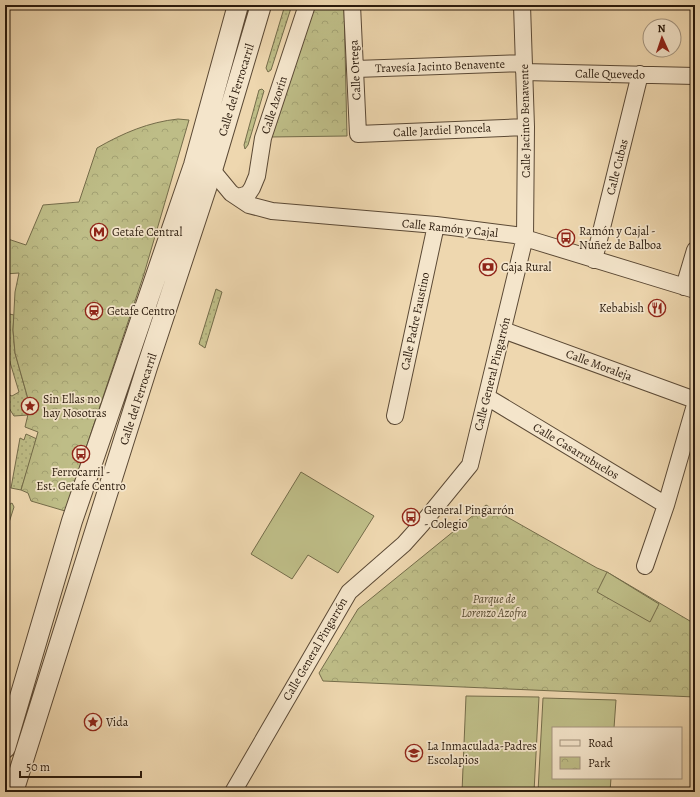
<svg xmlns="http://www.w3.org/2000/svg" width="700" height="797" font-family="Alegreya,serif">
  <defs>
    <pattern id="grass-dots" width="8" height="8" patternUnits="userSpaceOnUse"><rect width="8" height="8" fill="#bebd87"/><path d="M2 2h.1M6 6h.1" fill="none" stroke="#a3a273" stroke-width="1.8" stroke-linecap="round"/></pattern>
    <pattern id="park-crowns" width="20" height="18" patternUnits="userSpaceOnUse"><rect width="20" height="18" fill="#bebd87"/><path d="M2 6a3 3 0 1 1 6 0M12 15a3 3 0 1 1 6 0" fill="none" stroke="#a3a273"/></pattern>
  </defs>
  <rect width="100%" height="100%" fill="#eed7af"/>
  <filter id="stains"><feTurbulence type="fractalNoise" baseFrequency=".005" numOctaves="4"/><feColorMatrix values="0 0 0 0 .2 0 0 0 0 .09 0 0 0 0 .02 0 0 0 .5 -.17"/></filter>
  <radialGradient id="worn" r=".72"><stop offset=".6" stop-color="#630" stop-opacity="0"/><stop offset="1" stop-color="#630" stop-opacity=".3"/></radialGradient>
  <path fill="url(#grass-dots)" stroke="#746c4a" d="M285,5H292L271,70L268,72L266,68Z
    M262,89L264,91L248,145L245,149L244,145L259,90Z
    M216,289L222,292L205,348L199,344Z
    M5,313L14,315L13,330L15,353L30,406L28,415L14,416L5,402V393L12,396L19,392L6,349Z
    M26,434L37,439L21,490L11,488L20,438L24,440Z"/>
  <path fill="url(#park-crowns)" stroke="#746c4a" d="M311,5H344L347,136L269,137Z
    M178,119L189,120L144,274L65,511L31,501L28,493L21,490L38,432L25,427L30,406L15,353L13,330L15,292L19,273L5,274V238L26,245L43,205L79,202L97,148C123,133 149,122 178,119Z
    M12,503L14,507L5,535V507Z
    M486,505L597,568L607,572L695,624V697L323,681L319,673L358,609Z"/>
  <path fill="#bebd87" stroke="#746c4a" d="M301,472L374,516L338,573L308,555L292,579L251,554Z
    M607,572L659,604L650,622L597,592Z
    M466,696L539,697L534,792H462Z
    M543,698L616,700L614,728H553V778H611L610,792H538Z"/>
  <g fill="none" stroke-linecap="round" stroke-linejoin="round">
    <defs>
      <path id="minor" d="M352,5L358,134L526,127
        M356,69L524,63
        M524,72L695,76
        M212,170L231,193L249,205L272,211L436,225L515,235L695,290
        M238,197L248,194L252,188L257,176L263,138L307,5
        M594,260L640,74
        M684,287L695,250
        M503,330L695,400
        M487,397L666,505
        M395,416L436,225
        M645,566L666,505L695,405
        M233,792L349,592L404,544L421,525L470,465L525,237L526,127L522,5"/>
      <path id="tertiary" d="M5,748L72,521L194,165L238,5
        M13,792L148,364L212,170L261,5"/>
    </defs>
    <use href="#minor" stroke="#5b4935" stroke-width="18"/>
    <use href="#tertiary" stroke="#5b4935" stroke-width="22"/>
    <use href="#minor" stroke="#f4e5cb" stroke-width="16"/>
    <use href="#tertiary" stroke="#f4e5cb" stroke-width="20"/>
  </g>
  <defs>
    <symbol id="metro-ring" viewBox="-11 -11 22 22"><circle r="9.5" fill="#f4e5cb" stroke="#8f2418" stroke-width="1.5"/><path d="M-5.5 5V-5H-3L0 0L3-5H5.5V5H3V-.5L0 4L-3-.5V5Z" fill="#8f2418"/></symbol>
    <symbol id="bus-ring" viewBox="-11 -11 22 22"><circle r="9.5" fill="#f4e5cb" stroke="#8f2418" stroke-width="1.5"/><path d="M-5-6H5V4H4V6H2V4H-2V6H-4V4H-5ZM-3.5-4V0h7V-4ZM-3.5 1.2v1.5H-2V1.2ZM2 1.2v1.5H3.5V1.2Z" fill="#8f2418"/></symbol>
    <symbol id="bank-ring" viewBox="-11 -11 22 22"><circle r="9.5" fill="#f4e5cb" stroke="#8f2418" stroke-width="1.5"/><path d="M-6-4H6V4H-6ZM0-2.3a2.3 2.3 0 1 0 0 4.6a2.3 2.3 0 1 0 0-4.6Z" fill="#8f2418"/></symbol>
    <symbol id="restaurant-ring" viewBox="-11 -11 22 22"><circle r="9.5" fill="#f4e5cb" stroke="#8f2418" stroke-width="1.5"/><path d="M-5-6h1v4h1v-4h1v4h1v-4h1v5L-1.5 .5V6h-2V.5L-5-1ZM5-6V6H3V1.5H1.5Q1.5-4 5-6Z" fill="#8f2418"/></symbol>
    <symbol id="station-ring" viewBox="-11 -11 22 22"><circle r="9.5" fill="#f4e5cb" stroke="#8f2418" stroke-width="1.5"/><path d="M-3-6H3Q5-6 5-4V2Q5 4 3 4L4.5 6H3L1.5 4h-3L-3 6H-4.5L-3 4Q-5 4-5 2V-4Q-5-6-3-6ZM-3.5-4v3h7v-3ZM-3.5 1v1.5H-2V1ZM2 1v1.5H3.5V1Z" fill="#8f2418"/></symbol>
    <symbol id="sight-ring" viewBox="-11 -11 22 22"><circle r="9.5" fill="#f4e5cb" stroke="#8f2418" stroke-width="1.5"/><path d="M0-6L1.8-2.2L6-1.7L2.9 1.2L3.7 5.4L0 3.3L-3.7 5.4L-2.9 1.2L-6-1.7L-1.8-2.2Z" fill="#8f2418"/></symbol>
    <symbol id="school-ring" viewBox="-11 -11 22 22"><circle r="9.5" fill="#f4e5cb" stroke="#8f2418" stroke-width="1.5"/><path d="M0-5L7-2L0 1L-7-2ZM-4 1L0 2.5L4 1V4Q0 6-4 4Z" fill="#8f2418"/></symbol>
  </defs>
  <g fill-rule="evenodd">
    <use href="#metro-ring" x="89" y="222" width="20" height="20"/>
    <use href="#bus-ring" x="556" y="228" width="20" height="20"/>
    <use href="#bank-ring" x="478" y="257" width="20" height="20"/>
    <use href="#restaurant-ring" x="647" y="298" width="20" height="20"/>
    <use href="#station-ring" x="84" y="301" width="20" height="20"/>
    <use href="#sight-ring" x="20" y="396" width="20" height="20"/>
    <use href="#bus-ring" x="71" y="444" width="20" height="20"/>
    <use href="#bus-ring" x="401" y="507" width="20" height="20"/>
    <use href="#sight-ring" x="83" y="712" width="20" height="20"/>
    <use href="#school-ring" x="404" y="743" width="20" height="20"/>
  </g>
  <g text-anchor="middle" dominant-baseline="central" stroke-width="3.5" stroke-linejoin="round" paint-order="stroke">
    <g font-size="12" fill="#2a1a0c" stroke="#f4e5cb">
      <text transform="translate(440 66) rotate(-2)">Travesía Jacinto Benavente</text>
      <text transform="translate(355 70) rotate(-93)">Calle Ortega</text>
      <text transform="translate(610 74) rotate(1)">Calle Quevedo</text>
      <text transform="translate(236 90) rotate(-73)">Calle del Ferrocarril</text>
      <text transform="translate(274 105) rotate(-72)">Calle Azorín</text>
      <text transform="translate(525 121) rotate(-91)">Calle Jacinto Benavente</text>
      <text transform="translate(442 130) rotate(-3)">Calle Jardiel Poncela</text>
      <text transform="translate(617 167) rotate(-76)">Calle Cubas</text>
      <text transform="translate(450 228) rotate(6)">Calle Ramón y Cajal</text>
      <text transform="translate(415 321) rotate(-78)">Calle Padre Faustino</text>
      <text transform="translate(599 365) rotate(20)">Calle Moraleja</text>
      <text transform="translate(492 374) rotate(-76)">Calle General Pingarrón</text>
      <text transform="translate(138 399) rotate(-72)">Calle del Ferrocarril</text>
      <text transform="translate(576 451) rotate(31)">Calle Casarrubuelos</text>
      <text transform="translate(315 649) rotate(-60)">Calle General Pingarrón</text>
    </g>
    <g font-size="12" fill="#2a1a0c" stroke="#f4e5cb" text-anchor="start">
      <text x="579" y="231">Ramón y Cajal -<tspan x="579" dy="14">Nuñez de Balboa</tspan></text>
      <text x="112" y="232">Getafe Central</text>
      <text x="501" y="267">Caja Rural</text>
      <text x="644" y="308" text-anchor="end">Kebabish</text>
      <text x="107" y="311">Getafe Centro</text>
      <text x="43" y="399">Sin Ellas no<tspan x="43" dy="14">hay Nosotras</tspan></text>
      <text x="81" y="472" text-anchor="middle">Ferrocarril -<tspan x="81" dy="14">Est. Getafe Centro</tspan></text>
      <text x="424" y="510">General Pingarrón<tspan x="424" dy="14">- Colegio</tspan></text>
      <text x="106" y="722">Vida</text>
      <text x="427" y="746">La Inmaculada-Padres<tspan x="427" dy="14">Escolapios</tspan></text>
    </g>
    <g font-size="12" font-style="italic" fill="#564b31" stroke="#f4e5cb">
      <text x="494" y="599">Parque de<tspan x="494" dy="14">Lorenzo Azofra</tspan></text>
    </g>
  </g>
  <rect width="700" height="797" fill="none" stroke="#eed7af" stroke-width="20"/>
  <rect x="6" y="6" width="688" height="785" fill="none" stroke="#2a1a0c" stroke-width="2"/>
  <rect x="10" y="10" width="680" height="777" fill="none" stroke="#2a1a0c"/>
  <rect x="552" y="727" width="130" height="52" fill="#f4e5cb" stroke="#a3947f"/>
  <rect x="560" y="740" width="20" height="6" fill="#f4e5cb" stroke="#a3947f"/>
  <text x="588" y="747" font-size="12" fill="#2a1a0c">Road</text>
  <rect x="560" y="757" width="20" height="12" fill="url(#park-crowns)" stroke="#a3947f"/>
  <text x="588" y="767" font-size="12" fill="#2a1a0c">Park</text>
  <g transform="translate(662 38) rotate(357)"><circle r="19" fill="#f4e5cb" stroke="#a3947f"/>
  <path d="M0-3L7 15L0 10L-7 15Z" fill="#8f2418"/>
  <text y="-6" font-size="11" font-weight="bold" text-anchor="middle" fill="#2a1a0c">N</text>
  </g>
  <path d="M20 771v6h121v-6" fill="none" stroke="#2a1a0c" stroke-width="2"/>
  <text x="26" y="771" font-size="12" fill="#2a1a0c" stroke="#f4e5cb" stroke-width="3" paint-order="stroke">50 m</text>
  <rect width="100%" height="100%" filter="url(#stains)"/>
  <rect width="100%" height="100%" fill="url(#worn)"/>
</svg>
